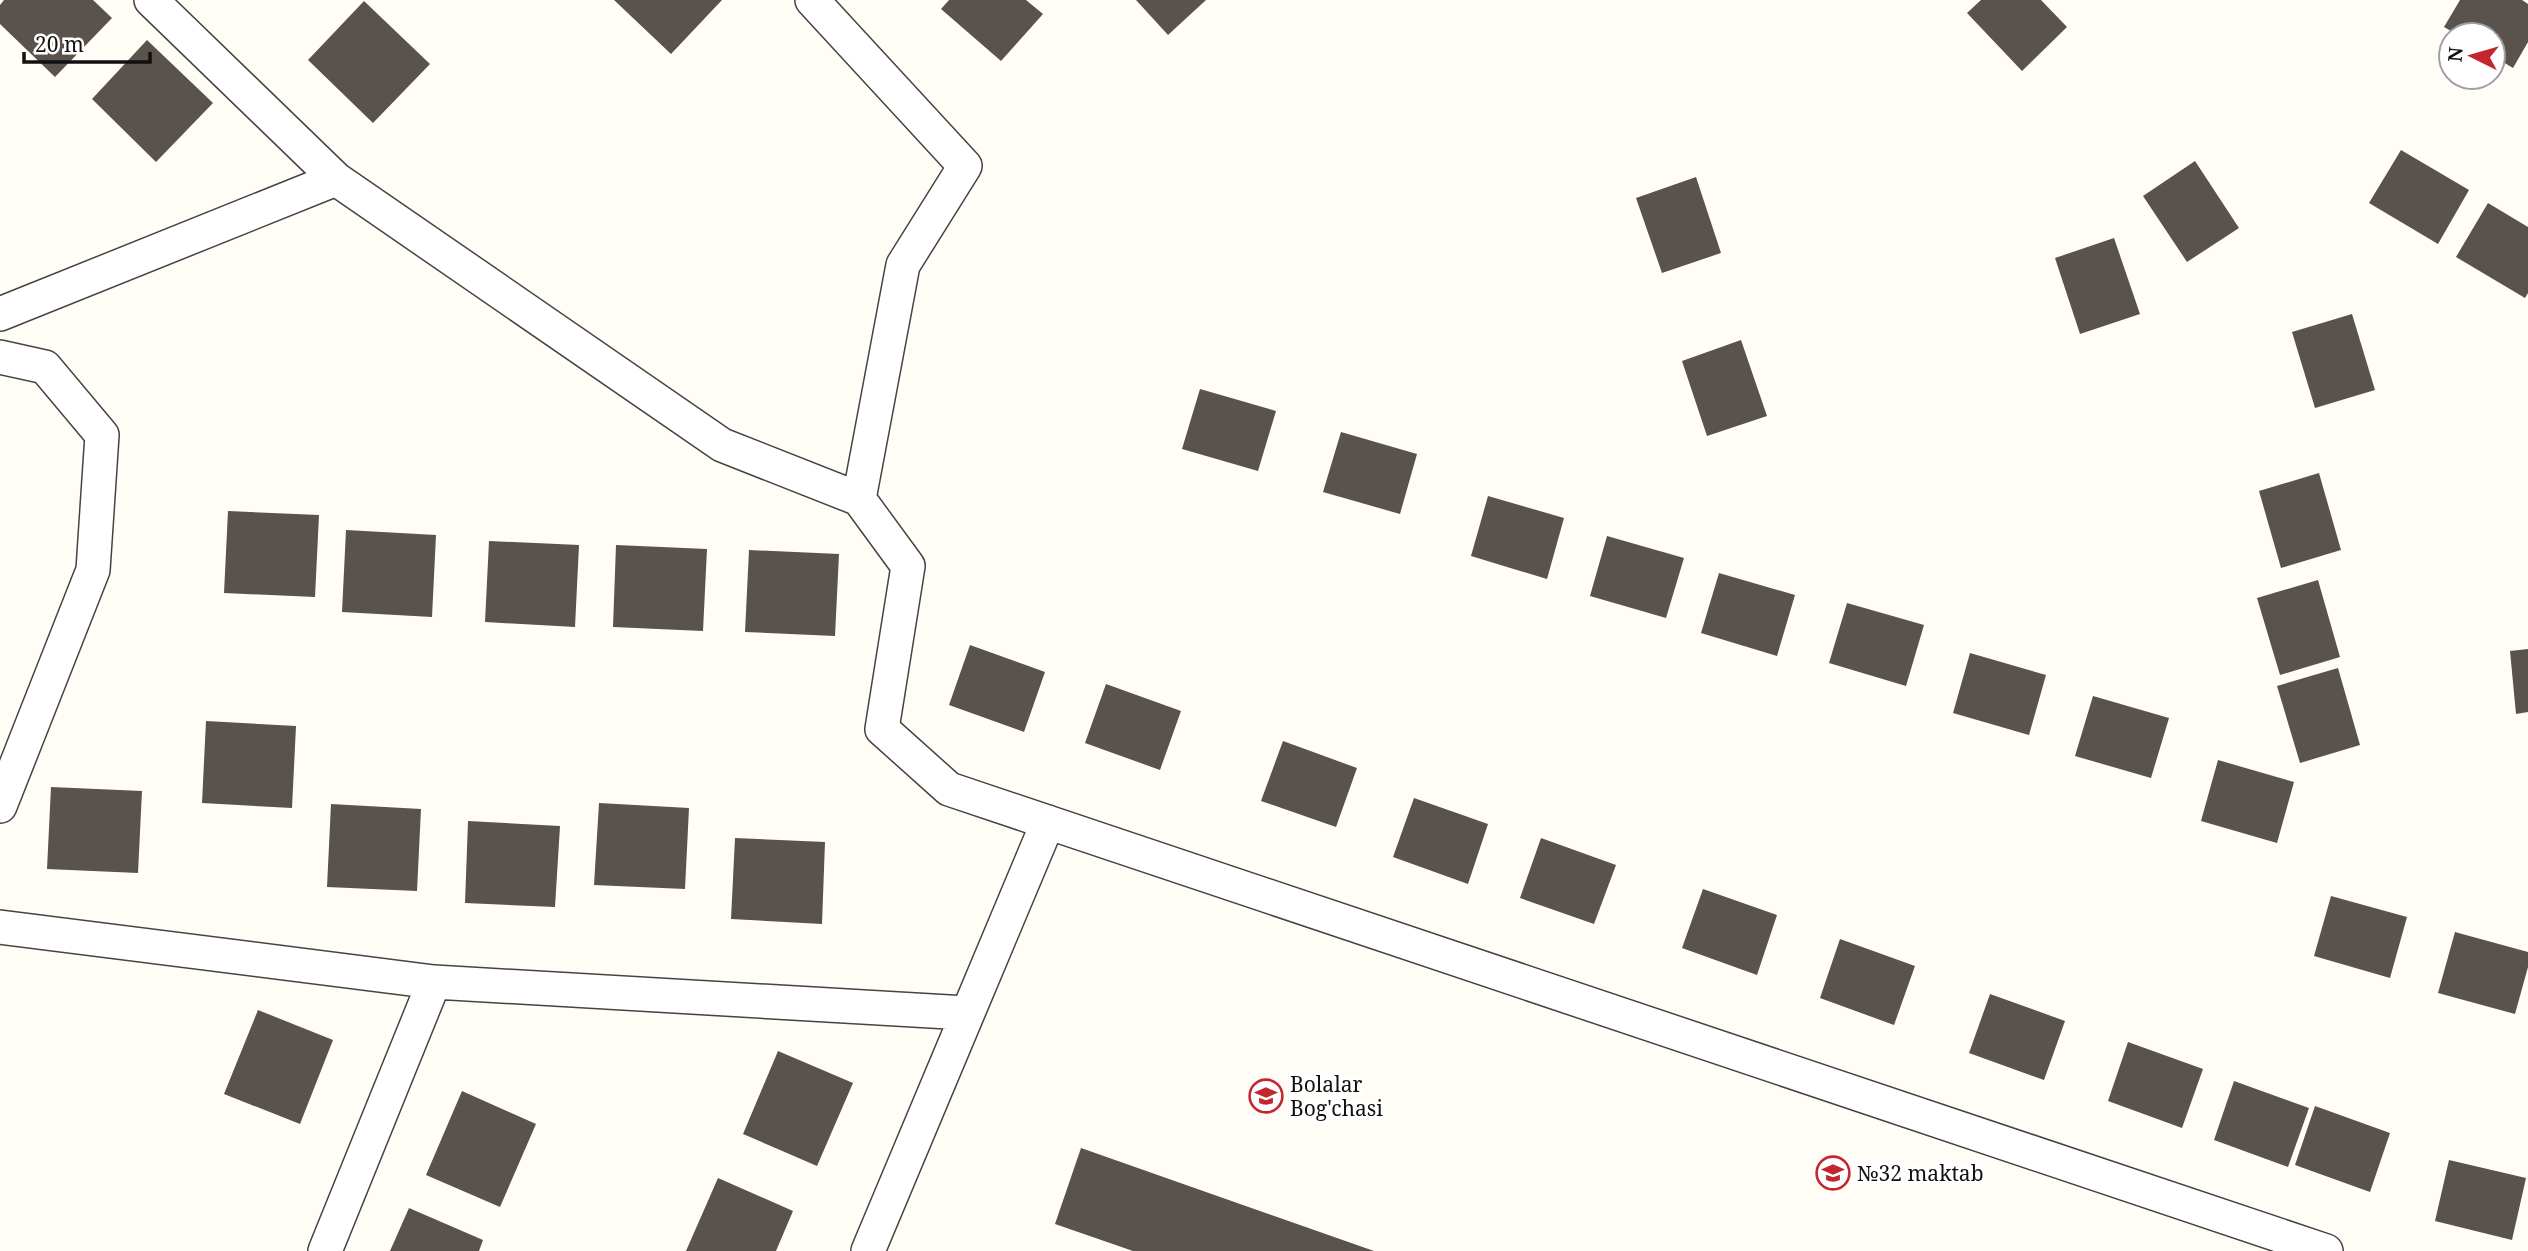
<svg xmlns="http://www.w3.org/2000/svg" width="2528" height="1251" font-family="'Noto Serif',serif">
  <rect width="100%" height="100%" fill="#fffdf5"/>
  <path fill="#5a524d" d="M4,0H93L112,18L55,77L0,24V5Z
    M614,0H722L671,54Z
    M949,0H1026L1043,14L1001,61L941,9Z
    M1136,0H1206L1168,35Z
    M1981,0H2041L2067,27L2022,71L1967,13Z
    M2460,0H2522L2528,4V42L2513,68L2493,56V35H2458L2444,27Z
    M364,1L430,64L373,123L308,60Z
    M147,40L213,103L156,162L92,99Z
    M2401,150L2469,190L2438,244L2369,203Z
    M2195,161L2239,228L2187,262L2143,196Z
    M1696,177L1721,253L1662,273L1636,198Z
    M2488,203L2528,227V293L2525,298L2456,257Z
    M2114,238L2140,314L2080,334L2055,258Z
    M2352,314L2375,390L2315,408L2292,332Z
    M1741,340L1767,416L1707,436L1682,361Z
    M1200,389L1276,411L1258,471L1182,449Z
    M1341,432L1417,454L1400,514L1323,492Z
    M2319,473L2341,550L2281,568L2259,491Z
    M1488,496L1564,518L1547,579L1471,556Z
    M228,511L319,515L315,597L224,593Z
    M346,530L436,535L432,617L342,612Z
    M1607,536L1684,558L1666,618L1590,596Z
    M489,541L579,545L575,627L485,622Z
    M616,545L707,549L703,631L613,627Z
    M749,550L839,554L835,636L745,632Z
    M1719,573L1795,595L1777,656L1701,633Z
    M2318,580L2340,657L2280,675L2257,598Z
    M1847,603L1924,625L1906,686L1829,663Z
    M970,645L1045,672L1024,732L949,705Z
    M2528,649V712L2516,714L2510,651Z
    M1970,653L2046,675L2029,735L1953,713Z
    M2338,668L2360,745L2300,763L2277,686Z
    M1106,684L1181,711L1160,770L1085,743Z
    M2093,696L2169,718L2151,778L2075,756Z
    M206,721L296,726L292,808L202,803Z
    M1283,741L1357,768L1336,827L1261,801Z
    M2218,760L2294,782L2277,843L2201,821Z
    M51,787L142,791L138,873L47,869Z
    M1414,798L1488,824L1468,884L1393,857Z
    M599,803L689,808L685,889L594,885Z
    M331,804L421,809L417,891L327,887Z
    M468,821L560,826L555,907L465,903Z
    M735,838L825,842L822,924L731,919Z
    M1541,838L1616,865L1594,924L1520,898Z
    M1703,889L1777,915L1757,975L1682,948Z
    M2331,896L2407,917L2390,978L2314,956Z
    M2455,932L2528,952V967L2515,1014L2438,993Z
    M1840,939L1915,966L1894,1025L1820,998Z
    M1990,994L2065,1021L2044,1080L1969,1053Z
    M258,1010L333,1040L300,1124L224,1094Z
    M2128,1042L2203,1069L2182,1128L2108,1101Z
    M778,1051L853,1083L817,1166L743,1134Z
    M2234,1081L2309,1108L2288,1167L2214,1140Z
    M462,1091L536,1124L500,1207L426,1175Z
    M2315,1106L2390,1133L2370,1192L2295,1165Z
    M1081,1148L1374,1251H1133L1055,1224Z
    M2449,1160L2526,1178L2512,1240L2435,1221Z
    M718,1178L793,1211L776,1251H686Z
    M409,1208L483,1240L479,1251H390Z"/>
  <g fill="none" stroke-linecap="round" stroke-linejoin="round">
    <defs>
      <path id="street" d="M151,0L336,179L722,445L859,499L908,566L882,729L949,789L2326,1251
        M812,0L965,166L903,265L859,499
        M0,314L336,179
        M0,357L45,367L102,435L93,570L0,806
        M0,927L434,982L966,1013
        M325,1251L434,982
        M868,1251L1048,822"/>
    </defs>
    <use href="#street" stroke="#444" stroke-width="36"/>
    <use href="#street" stroke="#fff" stroke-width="33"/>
  </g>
  <defs>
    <symbol id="school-ring" viewBox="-11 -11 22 22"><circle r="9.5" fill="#fff" stroke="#c4262e" stroke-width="1.5"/><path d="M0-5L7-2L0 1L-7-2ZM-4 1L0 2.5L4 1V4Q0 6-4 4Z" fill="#c4262e"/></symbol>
  </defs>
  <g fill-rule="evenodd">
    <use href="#school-ring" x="1247" y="1077" width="38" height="38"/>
    <use href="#school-ring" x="1814" y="1154" width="38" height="38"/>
  </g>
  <g text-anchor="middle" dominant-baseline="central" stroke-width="7" stroke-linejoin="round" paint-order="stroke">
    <g font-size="21" fill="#111" stroke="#fff" text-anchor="start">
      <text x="1290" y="1084">Bolalar<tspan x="1290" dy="24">Bog'chasi</tspan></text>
      <text x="1857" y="1173">№32 maktab</text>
    </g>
  </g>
  <g transform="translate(2472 56) rotate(275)"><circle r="33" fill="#ffffff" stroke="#a0a0a0" stroke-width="2"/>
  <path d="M0-5L12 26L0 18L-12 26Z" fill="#c4262e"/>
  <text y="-10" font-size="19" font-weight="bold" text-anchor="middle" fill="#111111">N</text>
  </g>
  <path d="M24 52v10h126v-10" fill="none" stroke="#111111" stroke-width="3.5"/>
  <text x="35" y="52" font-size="21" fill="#111111" stroke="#ffffff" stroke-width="5" paint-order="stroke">20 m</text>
</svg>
